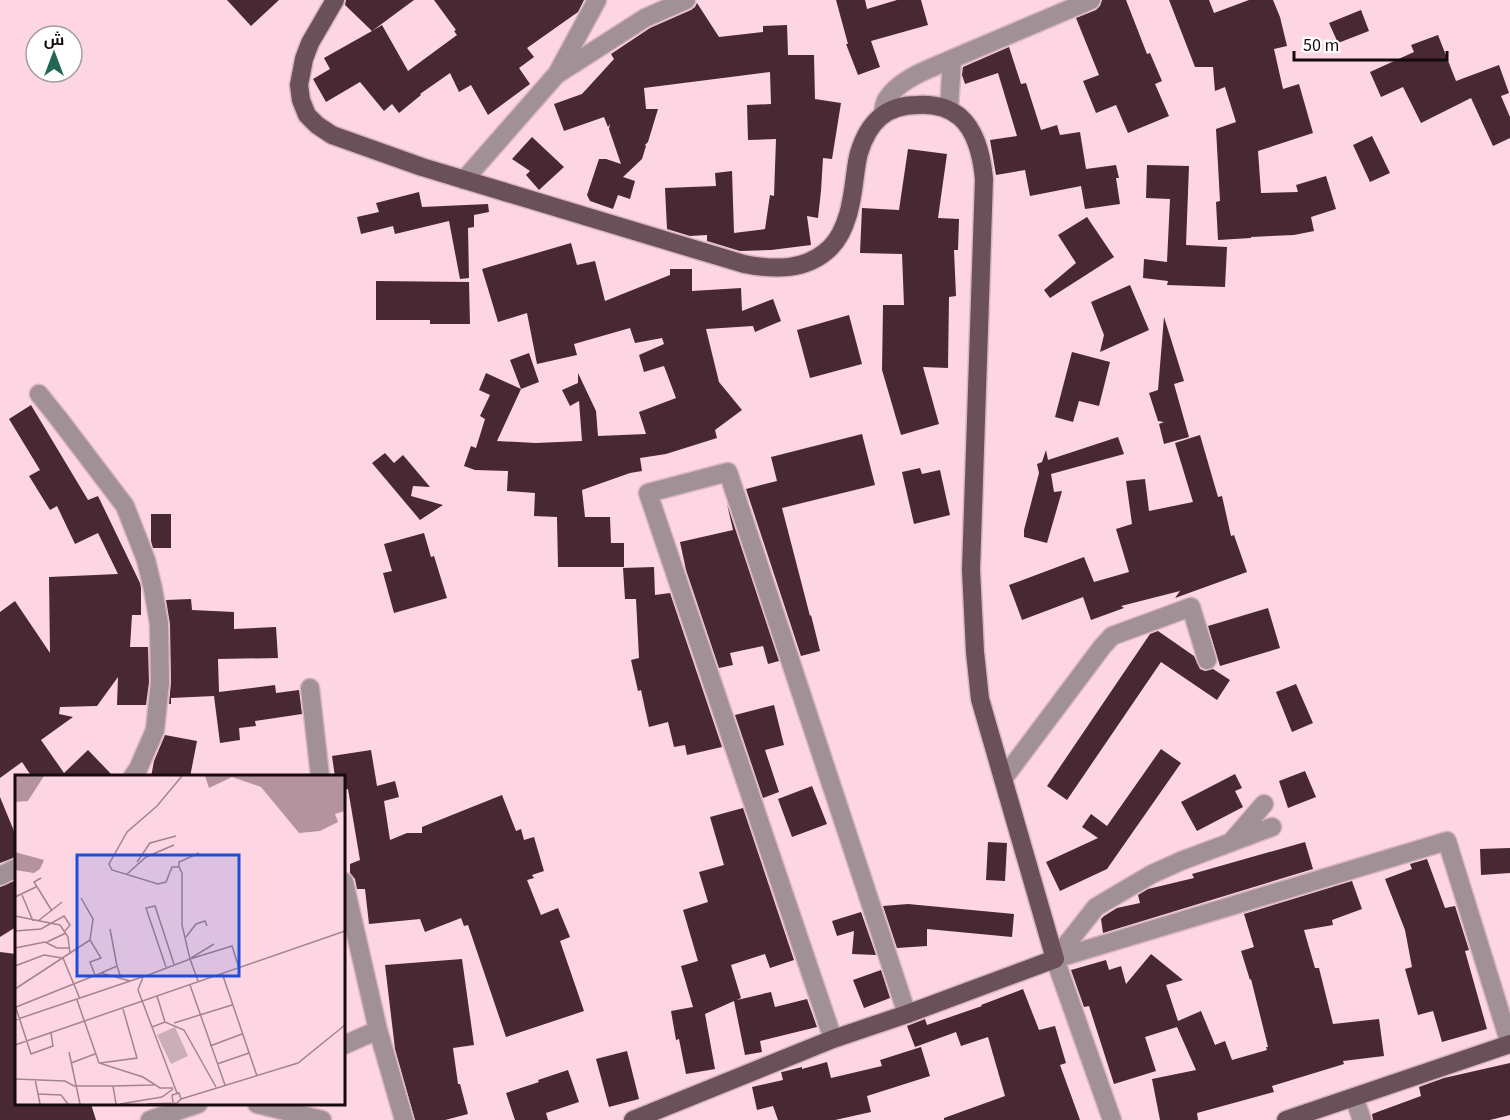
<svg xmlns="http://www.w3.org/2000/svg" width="1510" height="1120" font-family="'Source Sans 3',Cairo,sans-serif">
  <rect width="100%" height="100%" fill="#fed5e2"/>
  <path fill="#472833" d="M227,0H279L251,26Z
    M346,0H414L372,31L382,25L408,71L457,35L454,31L456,30L434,0H584L578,12L527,48L534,57L519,68L530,84L488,115L471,85L459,92L450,73L420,94L421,95L399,113L392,104L384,111L360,82L326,102L313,79L330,69L324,58L372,31L345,5Z
    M836,0H865L867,9L897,0H921L928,25L871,41L880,67L858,75L846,44H848Z
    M1102,0H1126L1147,54L1150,53L1162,81L1155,84L1169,116L1128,133L1116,105L1096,113L1083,81L1099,75L1076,18L1096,10L1100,6Z
    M1169,0H1209L1214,13L1249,0H1273L1280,17L1287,46L1274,49L1283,89L1299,84L1313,133L1258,151L1261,193L1298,192L1296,185L1326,176L1336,209L1311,217L1314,231L1294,235L1251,237V238L1218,240L1216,202L1220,201L1216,129L1236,122L1225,87L1215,91L1213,67H1195Z
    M697,3L719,37L763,32V26L787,25L788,55H814L815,99L841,103L832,159L823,158L821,191L818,218L807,216L811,245L771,250L740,251L707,241V235L690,236L667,229L665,188L716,186L715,173L732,171L734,233L765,229L770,195L774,196L776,139L748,140L747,105L771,104L770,72L644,88L646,109H658L648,142L645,145L646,146L642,159L623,177L635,181L630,199L618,195L613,209L590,201L587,195L599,159H606L621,164L609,129L610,124L608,127L604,117L564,131L554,104L582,94L614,59L611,54L650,28L691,10L695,7Z
    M1361,10L1369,31L1338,43L1329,23Z
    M1438,35L1456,81L1499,65L1509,93L1501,96L1510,117V138L1493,146L1471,98L1421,123L1403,87L1381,97L1370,72L1414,52L1411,45Z
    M1009,47L1021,84L1026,83L1041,130L1057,125L1060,135L1080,132L1086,169L1116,165L1119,178H1116L1120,204L1085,209L1081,186L1030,196L1025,170L996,175L990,140L1017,136L998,73L965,84L962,75L963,67Z
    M1372,136L1390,173L1370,182L1353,145Z
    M532,137L564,167L539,190L526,175L530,171L512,159Z
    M908,149L947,154L938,218L959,219L958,250H954L956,296L949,297L948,368L923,367L939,424L901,435L882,370L883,305H904L902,254L860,253L862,208L899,210Z
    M1147,165L1189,166L1186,245L1227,247L1225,287L1167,285L1168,281L1143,278L1144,259L1167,262L1170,199L1146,198Z
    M419,192L422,207L488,204L489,212L474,215V227L468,228L469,278L460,279L449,221L395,234L393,226L361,234L357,217L379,212L376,203Z
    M1087,217L1114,257L1050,298L1044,290L1076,263L1058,235Z
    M571,243L577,265L595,261L605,301L670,275V269H692V291L741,288L742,311L773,299L781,321L755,332L753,326L706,329L719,382L742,410L715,430L717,438L666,454L640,458L642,471L630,473L582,490L585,517H610L611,543H624V567H558L557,517L534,516L535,493L507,491L508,471L475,470L464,466L471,446L476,448L485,419L480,416L490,395L479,390L486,373L521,389L497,441L536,443L582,441L579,401L570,406L562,390L578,383V373L596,411L598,436L646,434L639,412L676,398L664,366L644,372L639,355L664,344L662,338L635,343L630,328L574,344L577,355L537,364L527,313L498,322L482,269Z
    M376,281L469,282L470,324H430V320H376Z
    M1130,285L1149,330L1100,352L1104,335L1091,302Z
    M849,315L862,364L810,378L797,330Z
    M1164,317L1184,381L1174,384L1189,437L1164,444L1159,424L1164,422L1158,421L1149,393L1158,390Z
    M1072,352L1110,362L1099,406L1079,401L1073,422L1055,417Z
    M529,353L539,382L521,389L510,360Z
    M31,405L88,500L98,496L140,583L141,588V615H132L130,647H148L149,682L146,705H117L118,677L97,706L60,707L59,714L73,717L41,740L64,773L88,750L114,777H32L22,762L0,778V612L15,601L50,653L49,577L118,574L98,533L75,544L57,506L50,510L29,476L40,470L9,419Z
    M862,434L875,485L782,508L810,616L811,615L820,651L801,656L746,489L777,481L771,457Z
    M1200,435L1218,497L1222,496L1231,536L1234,535L1247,572L1175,598L1180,591L1121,606L1124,608L1091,620L1083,597L1022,620L1009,585L1084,557L1094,582L1129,572L1116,529L1132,524L1126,481L1145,479L1149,511L1193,502L1175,443Z
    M1118,437L1124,454L1051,474L1054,492L1062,491L1047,543L1024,537V530L1039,473L1037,464L1042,462L1046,450L1048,460Z
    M385,453L394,463L403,455L430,487L413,486L411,496L443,505L420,520L372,463Z
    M920,468L922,474L940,470L950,515L914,524L902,472Z
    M727,504L779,661L768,664L763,646L730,653L733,665L719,668L686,570L680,542L733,530Z
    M151,514H171V548H153L151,541Z
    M424,533L431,557L434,556L447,598L394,613L383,573L392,571L384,544Z
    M654,567L655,595L670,593L722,747L687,755L685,745L674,747L668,722L649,727L641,690L638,691L631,660L639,658L636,599H625L623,568Z
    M191,599L192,610L234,612V629L276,627L278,658L218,659L219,692L275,685L276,693L299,690L302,714L255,721L256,726L239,728L240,740L220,743L214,696L171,698V704H169L171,682L170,624L166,600Z
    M1268,608L1280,648L1220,666L1208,626Z
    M1158,631L1194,656L1200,669L1205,671L1213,669L1230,680L1217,700L1161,662L1067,800L1047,786L1150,634Z
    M1296,684L1313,723L1292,732L1276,692Z
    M774,705L784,745L765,750L779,792L763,798L735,715Z
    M165,735L197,741L190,777H151L154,761Z
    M1161,749L1181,763L1107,869L1060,891L1046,862L1098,838L1082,827L1091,814L1107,826Z
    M371,750L377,786L395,781L399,797L384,801L390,840L407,833H422V827L502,795L516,831L521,829L524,840L534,837L544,871L532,875L534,878L527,880L541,915L558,908L570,937L560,941L584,1011L506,1037L468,925L464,926L461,918L425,932L420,919L369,924L365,889H357L355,879L350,873V864L360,860L348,789L344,790V777H335L332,756Z
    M1305,771L1316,797L1288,808L1279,781Z
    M1235,774L1242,788L1235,791L1243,807L1197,831L1181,802Z
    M812,786L827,824L792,837L778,799Z
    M0,797L16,836V857L0,863Z
    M743,808L794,960L770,968L765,954L731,965L741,998L737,1000L771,992L775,1007L807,999L817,1027L760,1041L762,1052L745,1055L734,1001L705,1014L715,1069L686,1074L679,1039L676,1040L671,1011L693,1007L681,966L698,961L683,910L708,902L699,872L724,865L710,817Z
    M988,842L1007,843L1005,881L986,880Z
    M1305,842L1313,869L1103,933L1101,919L1104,916L1117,908L1140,903L1138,895L1148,889L1194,878L1192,874Z
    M1510,848V873L1481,875L1480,849Z
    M1427,859L1445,908L1455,906L1469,950L1465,951L1487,1029L1442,1042L1433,1011L1418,1015L1405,969L1412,967L1405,930L1385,879L1412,869L1410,864Z
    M16,880V927L0,937V887Z
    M1352,881L1362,909L1332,920L1333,925L1304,930L1315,968H1319L1333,1024L1379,1019L1384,1056L1343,1061L1344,1064L1272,1086L1274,1092L1197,1113L1198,1120H1160L1152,1079L1196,1070L1177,1027L1145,1037L1156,1071L1114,1084L1089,1006L1084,1007L1071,970L1106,960L1109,970L1121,966L1126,984L1151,954L1183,980L1166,985L1178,1021L1201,1011L1215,1045L1225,1041L1232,1060L1267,1050L1266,1047H1268L1251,979L1250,980L1241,951L1254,947L1244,914Z
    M908,904L1014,914L1012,937L927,929V946L897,948L883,906Z
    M861,912L876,955L852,954L854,931L837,936L832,921Z
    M0,952L16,954V1104H91L96,1120H0Z
    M462,959L474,1045L453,1048L458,1084H460L468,1114L445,1120H415L395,1049L385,965Z
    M881,970L890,998L864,1008L853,980Z
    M1023,989L1039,1030L1055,1026L1066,1063L1060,1065L1080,1120H944V1118L1005,1096L988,1037L961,1046L956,1032L915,1047L907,1026L925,1019L927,1025L982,1006L981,1005Z
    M921,1047L930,1076L867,1096L871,1112L835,1120H778L773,1106L757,1110L752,1087L783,1080L781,1072H782L802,1067V1069L827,1062L831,1078L882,1066L880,1060Z
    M627,1051L639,1099L609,1107L596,1059Z
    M1510,1063V1115L1490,1120H1373L1372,1114L1421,1096L1419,1087L1444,1078Z
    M568,1070L579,1102L546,1113L548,1120H515L506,1093L539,1082L538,1080Z"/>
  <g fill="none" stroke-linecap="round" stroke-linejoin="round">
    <defs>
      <path id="minor" d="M558,72L597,0
        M949,109L952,59L1091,0
        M883,113C884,108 884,103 887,99C900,78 930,69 952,59
        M464,180L556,75L645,18L686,0
        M39,394L59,419L125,506L146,560L153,589L159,624L160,682L155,730L138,769L133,776
        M310,688L320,776
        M1003,779L1102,647L1112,636L1191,607L1207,660
        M1232,841L1264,804
        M0,876L16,868
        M344,882L378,1030
        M1055,959L1447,841L1510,1044
        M1055,959L1096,907L1152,874L1181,861L1272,827
        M1055,959L1112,1120
        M833,1039L648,493L728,472L907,1014
        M344,1045L378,1030L404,1120
        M1354,1097L1362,1120
        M257,1104L322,1120
        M150,1120L198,1104"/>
      <path id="major" d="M335,0L310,43L304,59L299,85L301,100L307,115L317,125L332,135L422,167L744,264C775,270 806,271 830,248C848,230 852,200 855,176C856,168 857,160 859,153C868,123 885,105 917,105C932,104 948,107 960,117C977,132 982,157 984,179L971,570L975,652L980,699L1055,959L907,1014L833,1039L633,1120
        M1286,1120L1510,1044"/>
    </defs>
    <use href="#minor" stroke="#d9b5c0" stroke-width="21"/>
    <use href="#major" stroke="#d9b5c0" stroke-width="21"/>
    <use href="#minor" stroke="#a19196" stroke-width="18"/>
    <use href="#major" stroke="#6a5059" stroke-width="18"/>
  </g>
  <g transform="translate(15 775)">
    <rect width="330" height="330" fill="#fed5e2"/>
    <path d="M0,1H29L13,26L0,27ZM190,1H330V36L320,39L323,47L305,56L284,58L246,12L217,2L194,13ZM0,77L29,85L25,94L19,98L0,95Z" fill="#b5939e"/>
    <path d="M160,252L173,281L156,289L142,260Z" fill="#cbafb8"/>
    <path fill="none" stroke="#a2848e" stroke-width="1.5" d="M122,87L135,68L161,61M164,92V87L184,78M112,99L131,82L159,70M26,103L19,107L37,136M7,120L18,146M0,122L21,112M0,141L45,150L53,162L55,178M23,146L47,127M95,154L102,191M0,156L26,154L49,141L55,150L50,156M171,162L181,149L190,146L192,151M75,165L86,183L75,187L80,200M32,167L51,158M0,173L30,167L42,173H54M48,183L65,224M176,183L199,169M175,184L217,171L224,193M175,184L183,206M0,191L29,180L47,183M151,192L131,133L140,131L159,189M86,198L102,191L106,203M207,198L242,301M175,210L210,310M0,214L75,165L78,144L66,123M142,221L150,247M62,225L84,288L128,302L145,313H158M0,230L16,279L38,271L36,258M1,232L86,198L115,206M0,245L127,202M159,248L217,230M137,252L150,247L169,255L201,312M0,270L330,156M195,271L227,259M54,277L65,329M56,288L80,279M85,288L122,283L108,234M202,289L234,278M0,304L50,306L59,311H98L101,329M20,304L25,329M98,311L139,310M162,318L123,215L128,202L175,184L167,150V98L164,92H157L151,107L143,109L97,95L94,89L112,57L142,31L167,1M23,319L46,320L53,329M166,324L283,288L330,250M105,329L147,322L158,314M132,329L162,328L166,324L164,318L157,320L158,327"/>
    <path fill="#1d4ed8" fill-opacity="0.15" stroke="#1d4ed8" stroke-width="3" d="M62,80H224V201H62Z"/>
    <rect width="330" height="330" fill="none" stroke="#170a0f" stroke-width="3"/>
  </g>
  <g transform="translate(54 54)"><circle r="28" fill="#ffffff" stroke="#a29d9f" stroke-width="1.5"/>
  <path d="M0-4.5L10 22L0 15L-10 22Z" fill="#216557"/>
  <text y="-9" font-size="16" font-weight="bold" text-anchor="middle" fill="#170a0f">ش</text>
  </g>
  <path d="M1294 51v9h153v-9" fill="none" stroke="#170a0f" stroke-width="3"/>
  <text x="1303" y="51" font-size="18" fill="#170a0f" stroke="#ffffff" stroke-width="4.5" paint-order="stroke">50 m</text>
</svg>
